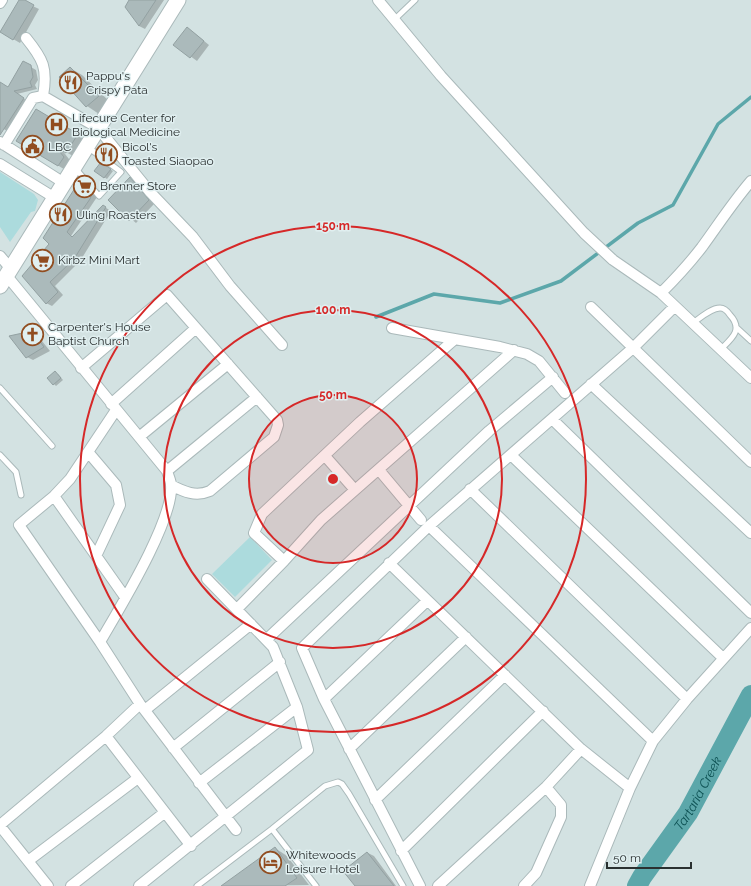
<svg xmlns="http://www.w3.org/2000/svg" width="751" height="886" font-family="Raleway,sans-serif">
  <rect width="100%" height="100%" fill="#d3e2e2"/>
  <path fill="#acdbdd" d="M0,172L34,194L38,200L35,211L31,212L10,242L0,227Z
    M250,537L272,560L235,597L212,574Z"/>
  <path fill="#0003" d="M20,0L39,9L20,43L1,32Z
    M131,0H164L145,29L139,26Z
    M193,32L209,45L197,61L175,45Z
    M24,63L36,70L38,80L35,85L37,89L17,94L29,102L9,132L0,127V83L8,89Z
    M70,68L82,75L111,103L99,114L87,106Z
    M37,110L86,140L75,157L62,150L72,163L67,171L18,141Z
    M104,165L113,171L107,179L95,171Z
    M130,179L136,182L154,204L136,223L109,200Z
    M85,187L97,197L71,236L73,237L103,206L111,211L77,266L76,265L55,286L63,295L52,306L46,303L50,244Z
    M32,332L38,336L50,351L33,360L27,357Z
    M58,374L63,380L56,386L54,384Z
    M275,848L287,856L309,885L223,886Z
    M368,853L374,856L396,886H356Z"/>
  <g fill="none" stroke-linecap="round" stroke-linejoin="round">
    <path stroke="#5ca7aa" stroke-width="3.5" d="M376,317L434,294L500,303L561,281L638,223L673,205L718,124L751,97"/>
    <path stroke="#5ca7aa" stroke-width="20" id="s1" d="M637,886L642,877L688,813L751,695"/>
  </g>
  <path fill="#abbabb" stroke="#93a1a2" d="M19,0H25L34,5L13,40L0,32Z
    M129,0H156L139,26L125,7Z
    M187,27L204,41L190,58L173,45Z
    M23,61L31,65L33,77L30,82L32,87L14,91L24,98L0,135V82L8,87Z
    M70,67L99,96L86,107L59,77Z
    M36,109L78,134L66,153L55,146L64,157L58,166L16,141Z
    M101,162L111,169L104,178L94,171Z
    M130,177L149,200L129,221L108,200Z
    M85,185L92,194L90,199L67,232L72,237L103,205L106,207L71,264L70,263L50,282L58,292L46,304L22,276L49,244L43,238L75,188L80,192Z
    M32,331L44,347L26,358L9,336Z
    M55,371L61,378L53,385L47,378Z
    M275,847L297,878L285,886H221Z
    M367,852L394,886H355L343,871Z"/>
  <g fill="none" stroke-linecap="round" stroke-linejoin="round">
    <defs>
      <path id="service" d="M395,19L415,0
        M76,169L99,196L121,172L89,148
        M693,323C700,318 711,308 720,308C724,308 728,312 730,315C744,330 731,339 720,350
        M737,328L751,341
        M0,388L52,446
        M0,455L16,472L21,495
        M272,829L316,886
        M197,886L272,829L325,786L338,782L342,784L349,794L403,886"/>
      <path id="minor" d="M378,0L441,76L584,233L613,260L661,293L751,378
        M0,3L2,0
        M26,38C43,59 48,68 43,96
        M0,142L64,183
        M4,145L33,98L43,96L98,128L150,192L193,237L230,286L282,345
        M0,164L55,198
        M0,256L11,269
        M7,276L167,471C168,475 171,481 171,485C174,520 119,609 100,642
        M661,293C675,279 689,264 702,247C718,225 733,202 751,181
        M591,307L751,462
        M392,328L500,347L527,354L539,361L565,393
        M81,368L167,295L277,420L278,425L274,437L210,491C196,497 184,492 171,485
        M591,384L751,533
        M111,404L196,328
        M116,410L70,479L54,496L19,525L100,642L140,704L236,830
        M552,419L751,613
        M139,437L228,364
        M88,452L116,485L120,505L96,556
        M511,455L723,658
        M325,456L355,490
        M379,470L421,520
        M167,471L257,397
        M470,489L687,699
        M54,496L125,597
        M429,526L653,741
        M284,561L254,533L262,514L360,422L455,339
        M389,563L581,749L630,788
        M237,609L284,561L321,520L514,350
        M267,639L489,431L553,377
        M324,699L427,601
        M145,710L251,624
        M106,736L191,846
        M173,748L280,662
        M349,749L466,637
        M199,783L297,707
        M375,800L505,675
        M0,825L106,736L140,704
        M0,826L48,886
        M401,851L543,711
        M28,861L138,778
        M71,886L164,813
        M139,886L308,750L297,707L273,647L207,579
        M420,886L324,699L302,648L429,526L633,348L674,307
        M438,886L546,787L581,749
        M524,886L536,873L561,817V805L546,787
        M590,886L630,788L653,741L687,699L751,628"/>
      <path id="primary" d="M0,286L178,0"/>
    </defs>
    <use href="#service" stroke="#aab9ba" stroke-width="7"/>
    <use href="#minor" stroke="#aab9ba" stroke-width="12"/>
    <use href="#primary" stroke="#aab9ba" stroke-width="17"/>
    <use href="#service" stroke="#fff" stroke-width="5"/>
    <use href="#minor" stroke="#fff" stroke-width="10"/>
    <use href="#primary" stroke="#fff" stroke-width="15"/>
  </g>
  <circle cx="333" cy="479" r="84" fill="#d62828" fill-opacity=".12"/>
  <g fill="none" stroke="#d62828" stroke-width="2">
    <circle cx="333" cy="479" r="84"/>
    <circle cx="333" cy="479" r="169"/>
    <circle cx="333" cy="479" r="253"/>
  </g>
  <defs>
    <symbol id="restaurant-ring" viewBox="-11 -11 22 22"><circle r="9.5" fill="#e0eff0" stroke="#914d20" stroke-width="1.5"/><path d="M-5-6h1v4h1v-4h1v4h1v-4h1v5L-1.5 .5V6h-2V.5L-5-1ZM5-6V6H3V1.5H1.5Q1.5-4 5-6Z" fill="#914d20"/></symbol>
    <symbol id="hospital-ring" viewBox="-11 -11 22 22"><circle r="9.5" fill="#e0eff0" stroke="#914d20" stroke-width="1.5"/><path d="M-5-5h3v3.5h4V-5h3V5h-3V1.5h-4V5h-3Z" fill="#914d20"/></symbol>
    <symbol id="civic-ring" viewBox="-11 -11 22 22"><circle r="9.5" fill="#e0eff0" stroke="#914d20" stroke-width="1.5"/><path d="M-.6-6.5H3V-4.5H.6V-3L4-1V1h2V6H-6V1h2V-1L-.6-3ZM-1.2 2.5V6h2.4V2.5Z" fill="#914d20"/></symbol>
    <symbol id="supermarket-ring" viewBox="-11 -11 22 22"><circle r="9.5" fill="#e0eff0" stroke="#914d20" stroke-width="1.5"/><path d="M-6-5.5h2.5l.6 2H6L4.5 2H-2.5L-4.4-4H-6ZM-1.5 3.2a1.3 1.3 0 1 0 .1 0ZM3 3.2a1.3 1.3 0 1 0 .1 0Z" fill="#914d20"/></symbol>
    <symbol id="church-ring" viewBox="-11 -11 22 22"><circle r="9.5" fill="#e0eff0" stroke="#914d20" stroke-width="1.5"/><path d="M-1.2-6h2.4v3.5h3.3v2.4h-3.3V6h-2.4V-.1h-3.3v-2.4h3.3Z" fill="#914d20"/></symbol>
    <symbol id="hotel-ring" viewBox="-11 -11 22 22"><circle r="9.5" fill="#e0eff0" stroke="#914d20" stroke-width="1.5"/><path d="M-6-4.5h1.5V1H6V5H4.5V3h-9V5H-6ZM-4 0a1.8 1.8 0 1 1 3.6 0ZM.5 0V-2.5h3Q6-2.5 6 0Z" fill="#914d20"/></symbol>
  </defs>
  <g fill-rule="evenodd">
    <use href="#restaurant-ring" x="58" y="70" width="25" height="25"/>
    <use href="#hospital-ring" x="44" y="112" width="25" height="25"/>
    <use href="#civic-ring" x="20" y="134" width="25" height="25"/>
    <use href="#restaurant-ring" x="94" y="142" width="25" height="25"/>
    <use href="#supermarket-ring" x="72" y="174" width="25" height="25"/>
    <use href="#restaurant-ring" x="48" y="202" width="25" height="25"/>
    <use href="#supermarket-ring" x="30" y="248" width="25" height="25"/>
    <use href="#church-ring" x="20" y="322" width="25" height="25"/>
    <use href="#hotel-ring" x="258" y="850" width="25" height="25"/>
  </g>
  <g text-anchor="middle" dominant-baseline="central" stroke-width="3" stroke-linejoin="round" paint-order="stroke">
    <g font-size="12" fill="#2a3030" stroke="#e0eff0" text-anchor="start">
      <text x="86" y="76">Pappu's<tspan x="86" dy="14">Crispy Pata</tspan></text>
      <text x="72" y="118">Lifecure Center for<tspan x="72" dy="14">Biological Medicine</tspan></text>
      <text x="48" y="147">LBC</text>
      <text x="122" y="147">Bicol's<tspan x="122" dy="14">Toasted Siaopao</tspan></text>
      <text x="100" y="186">Brenner Store</text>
      <text x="76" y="215">Uling Roasters</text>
      <text x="58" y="260">Kirbz Mini Mart</text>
      <text x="48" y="327">Carpenter's House<tspan x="48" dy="14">Baptist Church</tspan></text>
      <text x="286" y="855">Whitewoods<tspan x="286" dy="14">Leisure Hotel</tspan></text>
    </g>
    <g font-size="13" font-style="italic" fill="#0d5153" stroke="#e0eff0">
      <text stroke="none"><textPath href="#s1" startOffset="111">Tartaria Creek</textPath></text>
    </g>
  </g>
  <circle cx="333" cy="479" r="6" fill="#d62828" stroke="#e0eff0" stroke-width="2"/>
  <g font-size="12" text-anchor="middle" font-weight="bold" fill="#d62828" stroke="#e0eff0" stroke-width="3" stroke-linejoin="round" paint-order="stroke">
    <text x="333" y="230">150 m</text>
    <text x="333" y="314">100 m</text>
    <text x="333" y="399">50 m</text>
  </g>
  <path d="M607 862v6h84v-6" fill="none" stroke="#2a3030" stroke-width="2"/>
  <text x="613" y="862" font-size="12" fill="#2a3030" stroke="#e0eff0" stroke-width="3" paint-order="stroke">50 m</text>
</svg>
